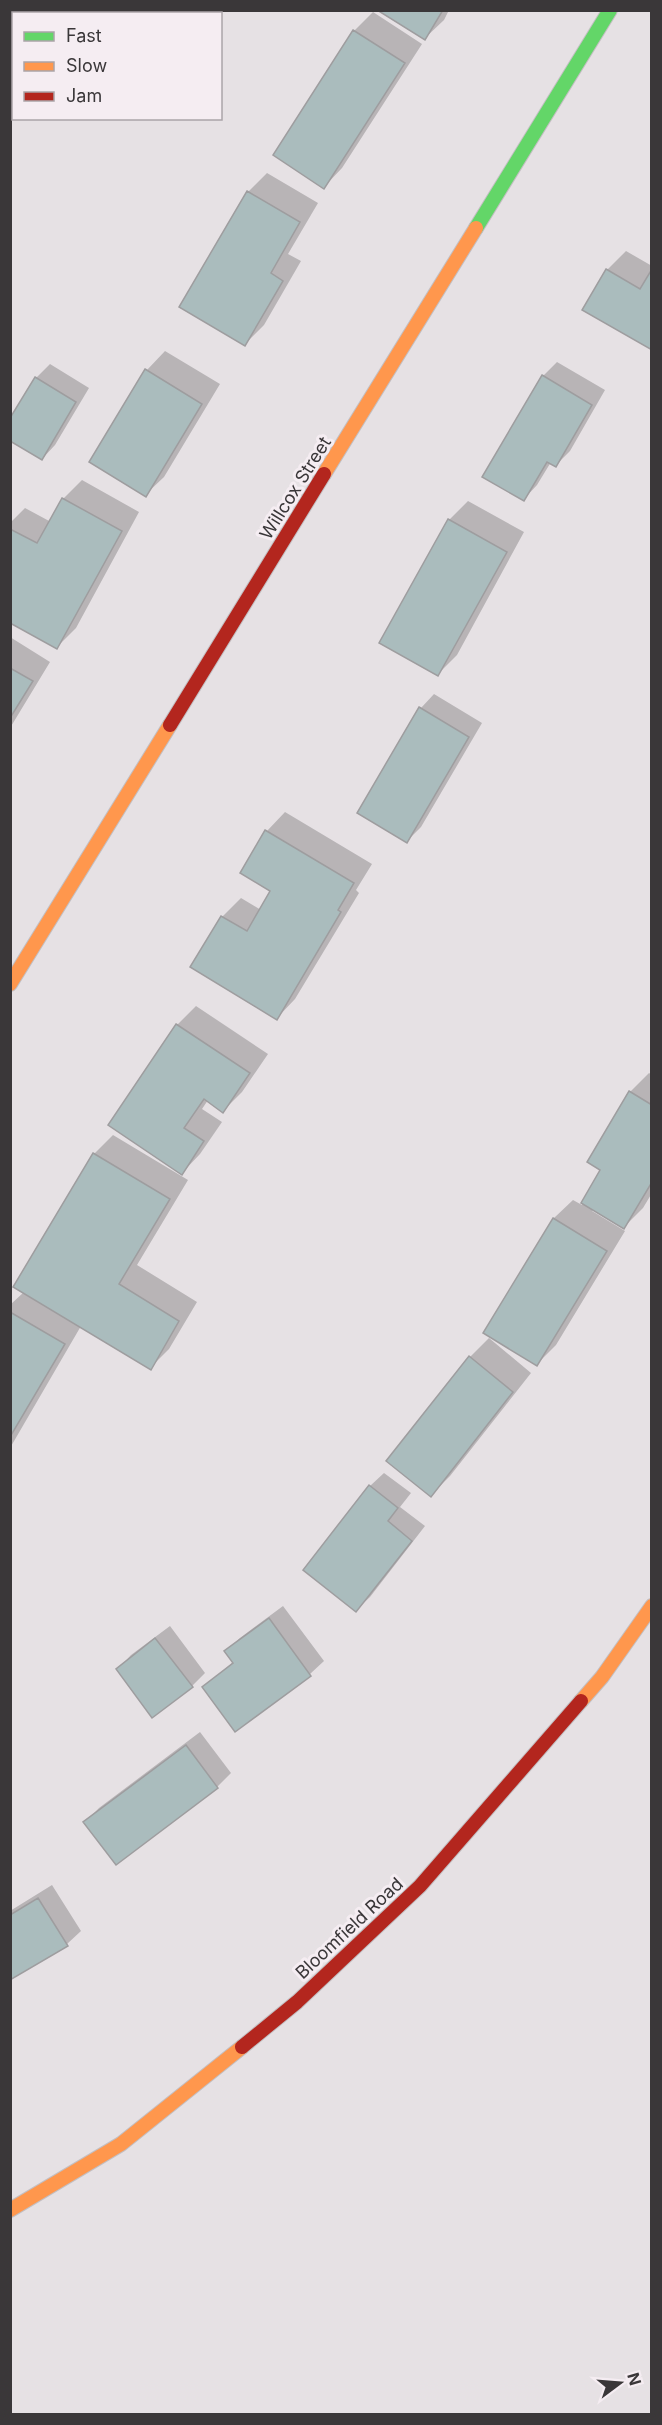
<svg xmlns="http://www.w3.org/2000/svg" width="662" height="2425" font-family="Inter,sans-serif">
  <rect width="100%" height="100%" fill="#e6e1e4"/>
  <path fill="#0003" d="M380,10H449L444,20L425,38Z
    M373,12L422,44L342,168L324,187L354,31Z
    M267,173L318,203L288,254L301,261L264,325L245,344L248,192Z
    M626,251L652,266V349L607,270Z
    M165,351L220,384L164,477L145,495L91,461L147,370Z
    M557,362L605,390L570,451L556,465L551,462L537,485L524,499L485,476L543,376Z
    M50,364L89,388L55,445L42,459L36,378Z
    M82,480L139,512L76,628L57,647L10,621V523L25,508L51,522L63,499Z
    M468,501L524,532L457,655L438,674L449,520Z
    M10,637L50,662L10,728Z
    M434,694L482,723L421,827L407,841L421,708Z
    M285,812L372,864L356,890L359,893L295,999L277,1018L222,917L241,898L261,910L272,891L267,831Z
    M196,1006L268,1054L242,1092L223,1111L208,1100L202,1109L222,1122L200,1154L182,1173L177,1025Z
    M649,1073L652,1075V1193L643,1208L624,1227L593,1209L592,1211L625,1231L556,1345L537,1364L554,1218L573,1200L582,1205L602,1169L630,1092Z
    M113,1135L188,1180L137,1265L197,1302L169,1349L150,1368L81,1326L10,1448V1305L24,1292L94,1154Z
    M489,1338L531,1373L450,1476L431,1495L470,1357Z
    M384,1473L411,1493L400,1507L425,1526L370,1597L356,1610L370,1486Z
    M283,1606L324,1661L310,1674L235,1730L204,1688L234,1661L226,1651L240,1638Z
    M170,1626L205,1673L192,1686L118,1669L131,1655Z
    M200,1732L231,1773L217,1787L85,1822L99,1808Z
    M52,1885L81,1931L67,1944L10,1979V1911Z"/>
  <path fill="#aabcbd" stroke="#9e9d9f" stroke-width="1.5" d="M377,10H443L425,40Z
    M353,30L405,63L324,189L273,155Z
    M247,191L300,222L271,273L283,281L245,346L179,307Z
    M606,269L640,289L652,269V350L582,310Z
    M145,369L202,404L146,497L89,462Z
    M542,375L592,405L556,467L547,462L524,501L482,477Z
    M35,377L76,402L42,460L10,441V418Z
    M62,498L122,531L57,649L10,623V529L37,543Z
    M448,519L507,552L438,676L379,643Z
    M10,668L33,681L10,718Z
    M419,707L469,737L407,843L357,813Z
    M265,830L354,883L338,910L341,912L277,1020L190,967L221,916L247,931L270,891L240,873Z
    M176,1024L250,1073L223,1113L204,1099L184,1128L204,1141L182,1175L108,1125Z
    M629,1091L652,1105V1182L624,1229L581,1203L600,1170L587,1162Z
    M93,1153L170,1199L119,1284L179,1321L151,1370L13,1287Z
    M553,1218L607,1251L537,1366L483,1333Z
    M10,1312L65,1344L10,1437Z
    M469,1356L513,1392L431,1497L386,1461Z
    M369,1485L398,1508L388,1521L412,1541L356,1612L303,1570Z
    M269,1618L311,1676L235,1732L202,1687L233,1663L224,1651Z
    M155,1638L193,1687L152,1718L116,1669Z
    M186,1745L218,1788L116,1865L83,1822Z
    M38,1898L68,1946L10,1980V1915Z"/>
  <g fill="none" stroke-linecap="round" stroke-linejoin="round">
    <defs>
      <path id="fast" d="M476,228L610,10"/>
      <path id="slow" d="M324,474L476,228
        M10,984L170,725
        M581,1701L602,1677L652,1606
        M10,2210L121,2144L242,2047"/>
      <path id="jam" d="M170,725L324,474
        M242,2047L297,2002L420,1886L581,1701"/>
    </defs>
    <use href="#fast" stroke="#c3bfc2" stroke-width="16"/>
    <use href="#slow" stroke="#c3bfc2" stroke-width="16"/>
    <use href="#jam" stroke="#c3bfc2" stroke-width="16"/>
    <use href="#fast" stroke="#63d668" stroke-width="14"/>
    <use href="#slow" stroke="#ff974d" stroke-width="14"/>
    <use href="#jam" stroke="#b3261e" stroke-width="14"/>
  </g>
  <g text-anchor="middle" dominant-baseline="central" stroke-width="6" stroke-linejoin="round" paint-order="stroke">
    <g font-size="18" fill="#3a3739" stroke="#f5edf2">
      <text transform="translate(295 488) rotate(-58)">Willcox Street</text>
      <text transform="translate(349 1928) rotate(-43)">Bloomfield Road</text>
    </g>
  </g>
  <rect width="662" height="2425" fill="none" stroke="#3a3739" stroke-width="24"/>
  <rect x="12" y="12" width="210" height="108" fill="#f5edf2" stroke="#aaa4a8" stroke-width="1.5"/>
  <rect x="24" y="32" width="30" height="9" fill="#63d668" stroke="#aaa4a8" stroke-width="1.5"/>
  <text x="66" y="42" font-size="18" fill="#3a3739">Fast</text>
  <rect x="24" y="62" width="30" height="9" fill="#ff974d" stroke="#aaa4a8" stroke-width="1.5"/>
  <text x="66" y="72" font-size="18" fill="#3a3739">Slow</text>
  <rect x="24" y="92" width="30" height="9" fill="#b3261e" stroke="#aaa4a8" stroke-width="1.5"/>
  <text x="66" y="102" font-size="18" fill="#3a3739">Jam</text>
  <g transform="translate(620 2383) rotate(74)" stroke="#f5edf2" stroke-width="4.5" paint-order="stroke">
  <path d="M0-4.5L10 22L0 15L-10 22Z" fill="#3a3739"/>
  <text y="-9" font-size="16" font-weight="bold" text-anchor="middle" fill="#3a3739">N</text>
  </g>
</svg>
